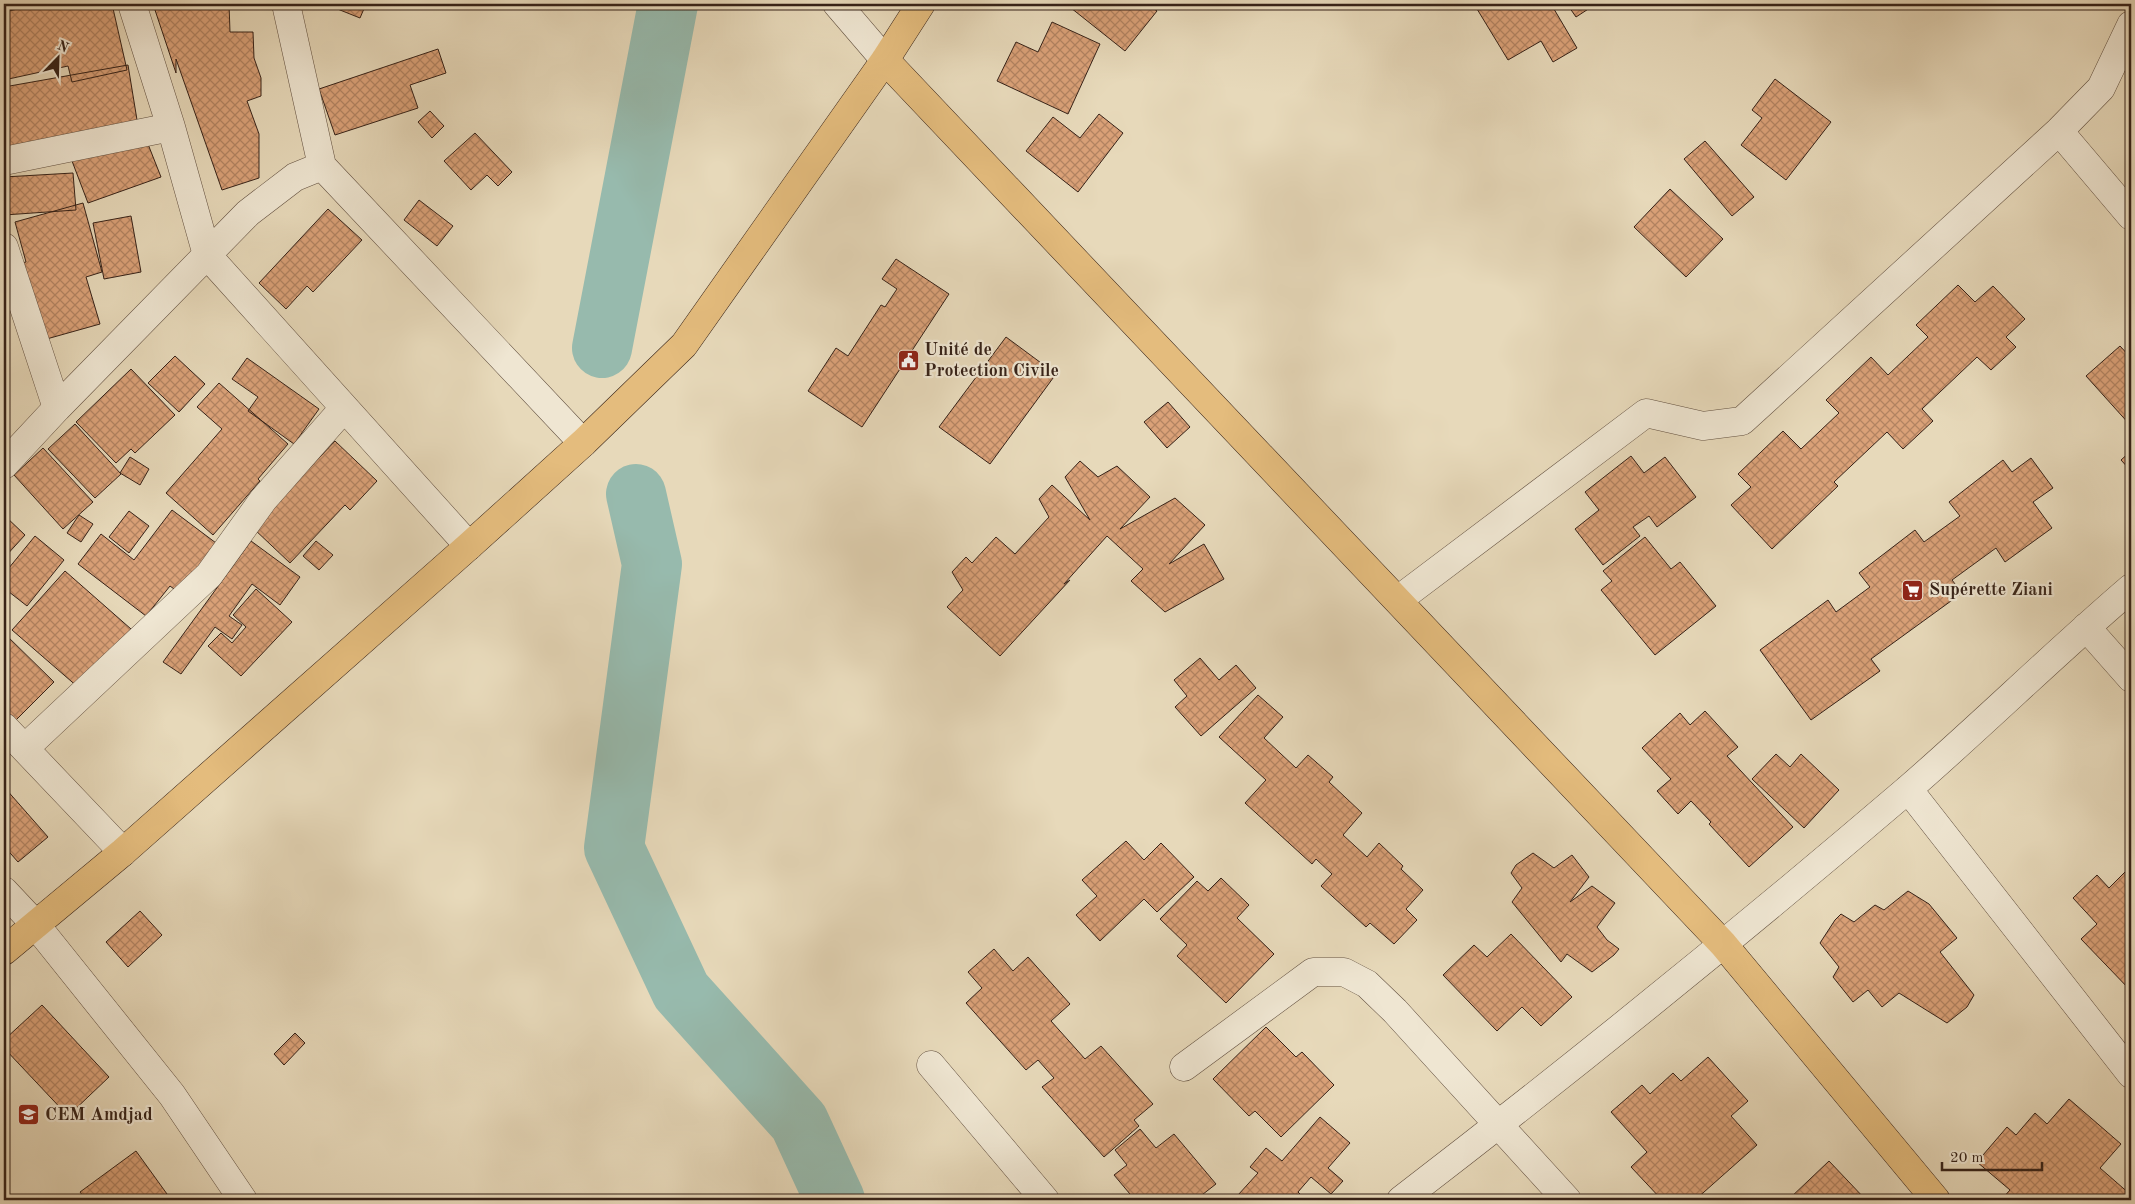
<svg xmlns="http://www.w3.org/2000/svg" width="2135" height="1204" font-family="'Old Standard TT',serif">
  <defs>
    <pattern id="building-cross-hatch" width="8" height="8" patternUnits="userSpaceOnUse" patternTransform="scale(1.25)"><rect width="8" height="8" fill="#daa178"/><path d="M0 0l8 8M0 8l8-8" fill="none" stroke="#b28361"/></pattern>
  </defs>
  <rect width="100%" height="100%" fill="#e7d9ba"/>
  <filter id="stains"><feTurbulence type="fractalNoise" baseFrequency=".004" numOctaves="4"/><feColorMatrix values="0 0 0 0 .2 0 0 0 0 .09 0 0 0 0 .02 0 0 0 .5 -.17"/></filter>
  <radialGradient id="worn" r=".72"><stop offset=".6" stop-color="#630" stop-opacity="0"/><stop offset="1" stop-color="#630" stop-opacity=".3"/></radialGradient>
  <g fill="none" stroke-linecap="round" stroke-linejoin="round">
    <path stroke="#97baad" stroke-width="60" d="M602,348L668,4
      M636,494L652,564L614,848L681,991L799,1122L835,1200"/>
  </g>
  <path fill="url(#building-cross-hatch)" stroke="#362218" d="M41,4H112L127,70L72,82L68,66L4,80V12Z
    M153,4H229L230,32H253L254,58L261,78V96L247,101L259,134V178L222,190L176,59V73Z
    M325,4H366L360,18Z
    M1066,4H1147L1157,11L1125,51Z
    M1474,4H1551L1577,48L1553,62L1541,41L1508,60Z
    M1567,4H1596L1576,17Z
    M1052,22L1100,44L1068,114L997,81L1016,42L1038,52Z
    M438,49L446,73L410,85L418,108L335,135L319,89Z
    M128,65L138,126L4,150V87Z
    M1775,79L1831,122L1786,180L1741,145L1762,118L1752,110Z
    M430,111L444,126L432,138L418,122Z
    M1099,114L1123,133L1078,192L1026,151L1053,117L1080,138Z
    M475,133L512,172L498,186L487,175L471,190L444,161Z
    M144,134L161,177L88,203L72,161Z
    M1705,141L1754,197L1732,216L1684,159Z
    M73,173L76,210L4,215V177Z
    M1670,189L1723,239L1686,277L1634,227Z
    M419,200L453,226L437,246L404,220Z
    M83,203L102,272L86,277L100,324L43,340L21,263L26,262L15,222Z
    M328,209L362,240L313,292L307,286L286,309L259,283Z
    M131,216L141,272L104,279L93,223Z
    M896,259L949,294L862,427L808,391L836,348L848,356L881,305L885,307L897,289L882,279Z
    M1958,285L1975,302L1993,286L2025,319L2006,337L2016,347L1991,370L1977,357L1922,409L1933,421L1903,449L1887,432L1834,482L1838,486L1772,549L1731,505L1751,487L1738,474L1783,431L1801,449L1839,413L1826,400L1871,357L1888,375L1928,337L1916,325Z
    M1006,337L1056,374L990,464L939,427Z
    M2120,346L2131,358V426L2086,376Z
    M175,356L205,384L179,412L148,383Z
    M247,358L319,409L294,444L248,411L258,397L232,379Z
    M131,369L175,415L135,453L131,449L116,463L76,422Z
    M219,383L288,444L258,479L260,481L213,535L166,493L222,429L197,407Z
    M1168,402L1190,427L1167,448L1144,422Z
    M75,424L121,474L95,498L48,449Z
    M335,441L377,481L350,510L345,505L290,563L253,528Z
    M43,448L93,502L63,529L14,475Z
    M2131,451V471L2121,460Z
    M1631,456L1644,473L1665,457L1696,497L1657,527L1649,516L1633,527L1640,536L1603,565L1575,529L1599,510L1585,492Z
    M130,457L149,469L140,485L120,473Z
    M2031,458L2053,488L2033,502L2052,528L2005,562L1996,548L1952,580L1962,593L1871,659L1880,671L1811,720L1760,650L1828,600L1836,612L1870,587L1859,573L1915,530L1924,542L1960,516L1949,502L2003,460L2012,472Z
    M1080,461L1098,477L1117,466L1150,497L1120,529L1175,498L1205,525L1169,564L1204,544L1224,579L1165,612L1131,581L1143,569L1107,536L1064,584L1070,580L1000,656L947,607L963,590L952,572L966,557L972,563L996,537L1015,554L1049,517L1039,499L1052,485L1090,520L1065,477Z
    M172,510L220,546L182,595L170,586L146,616L78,564L101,534L134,560Z
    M129,511L149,526L129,553L109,537Z
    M4,515L25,535L4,558Z
    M79,515L93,524L81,542L67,533Z
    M35,536L64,560L27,606L4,588V574Z
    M1645,537L1671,569L1680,562L1716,606L1655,655L1601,590L1612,581L1603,571Z
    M251,541L300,577L280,605L252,584L229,616L242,625L232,639L215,627L181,674L163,662Z
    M316,541L333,555L319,570L303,556Z
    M65,571L131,629L79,688L12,630Z
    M256,589L292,622L241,676L208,646L221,633L232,643L246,627L233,615Z
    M4,633L54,682L11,725L4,718Z
    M1200,658L1219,680L1236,665L1256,688L1201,736L1175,707L1187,696L1174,680Z
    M1258,695L1283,717L1264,738L1296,768L1308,755L1333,777L1329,782L1362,813L1343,835L1367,857L1379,843L1403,866L1401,869L1423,890L1406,909L1417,920L1394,944L1370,923L1366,927L1321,886L1332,874L1316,859L1312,864L1245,803L1266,780L1219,737Z
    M1705,711L1738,747L1727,756L1793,827L1749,867L1709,824L1711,822L1691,801L1678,814L1657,791L1671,779L1642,748L1680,713L1690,725Z
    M1776,754L1790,767L1801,754L1839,790L1804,828L1752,779Z
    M5,788L48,837L18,862L4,846V789Z
    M1126,841L1144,860L1161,843L1194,877L1157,912L1144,899L1100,941L1076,915L1097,896L1082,880Z
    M1533,853L1554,868L1572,855L1589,877L1570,902L1592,886L1615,903L1597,927L1607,940L1619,949L1614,955L1592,972L1567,954L1561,962L1512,902L1522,888L1511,873L1516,865Z
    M2131,866V991L2081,939L2097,924L2073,898L2097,875L2109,888Z
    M1221,878L1249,905L1237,918L1274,954L1226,1003L1177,956L1187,945L1160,919L1197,881L1208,891Z
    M1908,891L1929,904L1957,938L1940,952L1974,995L1967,1007L1947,1023L1899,993L1882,1007L1868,990L1853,1002L1833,977L1839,967L1820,943L1835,920L1841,914L1854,922L1875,905L1884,910Z
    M140,911L162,935L128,967L106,942Z
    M1511,934L1572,997L1541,1026L1522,1007L1497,1031L1443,975L1474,945L1487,957Z
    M994,949L1013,971L1028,957L1070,1004L1051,1021L1085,1059L1101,1046L1153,1104L1134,1120L1139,1126L1104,1157L1042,1087L1054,1078L1038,1060L1026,1070L966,1003L982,988L968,972Z
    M42,1005L109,1077L68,1116L4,1048V1040Z
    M1266,1027L1296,1057L1302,1052L1334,1085L1281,1137L1255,1111L1249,1116L1213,1079Z
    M295,1033L305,1043L284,1065L274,1054Z
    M1708,1057L1748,1101L1731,1116L1757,1145L1695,1200H1662L1631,1167L1647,1152L1611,1112L1642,1085L1650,1094L1673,1073L1681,1081Z
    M2069,1099L2121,1144L2100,1168L2131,1195V1200H2001L2010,1190L1977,1162L2007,1127L2016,1135L2035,1113L2047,1124Z
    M1320,1117L1350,1143L1328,1168L1343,1181L1331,1194L1311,1177L1298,1192L1301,1195L1297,1200H1244L1238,1195L1258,1173L1250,1167L1266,1148L1282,1161Z
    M1140,1129L1156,1148L1174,1134L1216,1184L1198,1198L1200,1200H1135L1114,1175L1127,1165L1115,1150Z
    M136,1151L167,1194L159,1200H86L80,1192Z
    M1829,1161L1866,1200H1790L1789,1199Z"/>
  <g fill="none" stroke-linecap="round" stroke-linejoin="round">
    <defs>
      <path id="minor" d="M132,4L171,127L207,255L469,546
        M286,4L322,166L583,443
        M837,4L885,60
        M2059,131L2131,216
        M4,161L171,127
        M4,247L57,408
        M4,465L57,408L248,213L295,177L322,166
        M1398,600L1646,413L1703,426L1742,421L2059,131L2101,88L2131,25
        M2086,627L2131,678
        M4,727L123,852
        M25,748L209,575L263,500L344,408
        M1908,789L2131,1074
        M4,891L35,924L172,1095L243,1200
        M931,1065L1045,1200
        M1184,1067L1313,972H1344L1367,984L1395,1011L1567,1200
        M1401,1200C1573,1068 1742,931 1907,790C1983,724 2055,653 2131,588"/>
      <path id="major" d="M885,60L1723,944L1936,1200
        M4,951L123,852L469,546L583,443L684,345L885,60L921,4"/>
    </defs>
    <use href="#minor" stroke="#625040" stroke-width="29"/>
    <use href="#major" stroke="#362218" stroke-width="29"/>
    <use href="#minor" stroke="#efe6d2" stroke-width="28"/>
    <use href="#major" stroke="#e4bc7d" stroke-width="28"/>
  </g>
  <defs>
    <symbol id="civic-square" viewBox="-11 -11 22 22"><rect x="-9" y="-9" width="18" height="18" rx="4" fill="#8f2418" stroke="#efe6d2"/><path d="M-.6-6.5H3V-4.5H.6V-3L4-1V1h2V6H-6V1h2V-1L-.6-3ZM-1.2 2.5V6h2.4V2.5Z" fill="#fff"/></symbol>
    <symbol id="supermarket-square" viewBox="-11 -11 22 22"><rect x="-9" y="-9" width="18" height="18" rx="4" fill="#8f2418" stroke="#efe6d2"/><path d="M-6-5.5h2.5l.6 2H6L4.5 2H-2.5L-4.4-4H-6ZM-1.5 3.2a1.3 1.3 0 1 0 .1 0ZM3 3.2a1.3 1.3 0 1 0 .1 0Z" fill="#fff"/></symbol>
    <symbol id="school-square" viewBox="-11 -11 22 22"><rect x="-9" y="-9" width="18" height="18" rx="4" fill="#8f2418" stroke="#efe6d2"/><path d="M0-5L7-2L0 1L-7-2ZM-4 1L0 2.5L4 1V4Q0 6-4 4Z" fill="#fff"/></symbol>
  </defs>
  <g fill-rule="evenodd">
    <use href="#civic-square" x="896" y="348" width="25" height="25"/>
    <use href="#supermarket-square" x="1900" y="578" width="25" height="25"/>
    <use href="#school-square" x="16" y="1102" width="25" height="25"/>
  </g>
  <g text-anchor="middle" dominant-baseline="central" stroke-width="4.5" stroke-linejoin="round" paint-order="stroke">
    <g font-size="18" font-weight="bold" fill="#362218" stroke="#efe6d2" text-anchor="start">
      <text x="924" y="350">Unité de<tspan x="924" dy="21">Protection Civile</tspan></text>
      <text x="1929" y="590">Supérette Ziani</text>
      <text x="45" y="1115">CEM Amdjad</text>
    </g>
  </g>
  <rect width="2135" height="1204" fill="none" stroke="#e7d9ba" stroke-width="20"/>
  <rect x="5" y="5" width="2125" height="1194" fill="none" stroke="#362218" stroke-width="2.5"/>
  <rect x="10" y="10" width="2115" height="1184" fill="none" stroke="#362218"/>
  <g transform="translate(58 58) rotate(23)" stroke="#efe6d2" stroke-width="4" paint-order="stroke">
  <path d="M0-4L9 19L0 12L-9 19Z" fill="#362218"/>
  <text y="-8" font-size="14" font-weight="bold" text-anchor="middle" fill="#362218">N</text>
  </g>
  <path d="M1942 1162v8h100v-8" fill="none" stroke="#362218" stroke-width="2.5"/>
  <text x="1950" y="1162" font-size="15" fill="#362218" stroke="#efe6d2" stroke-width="4" paint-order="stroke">20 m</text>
  <rect width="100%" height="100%" filter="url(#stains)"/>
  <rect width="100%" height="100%" fill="url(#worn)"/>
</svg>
